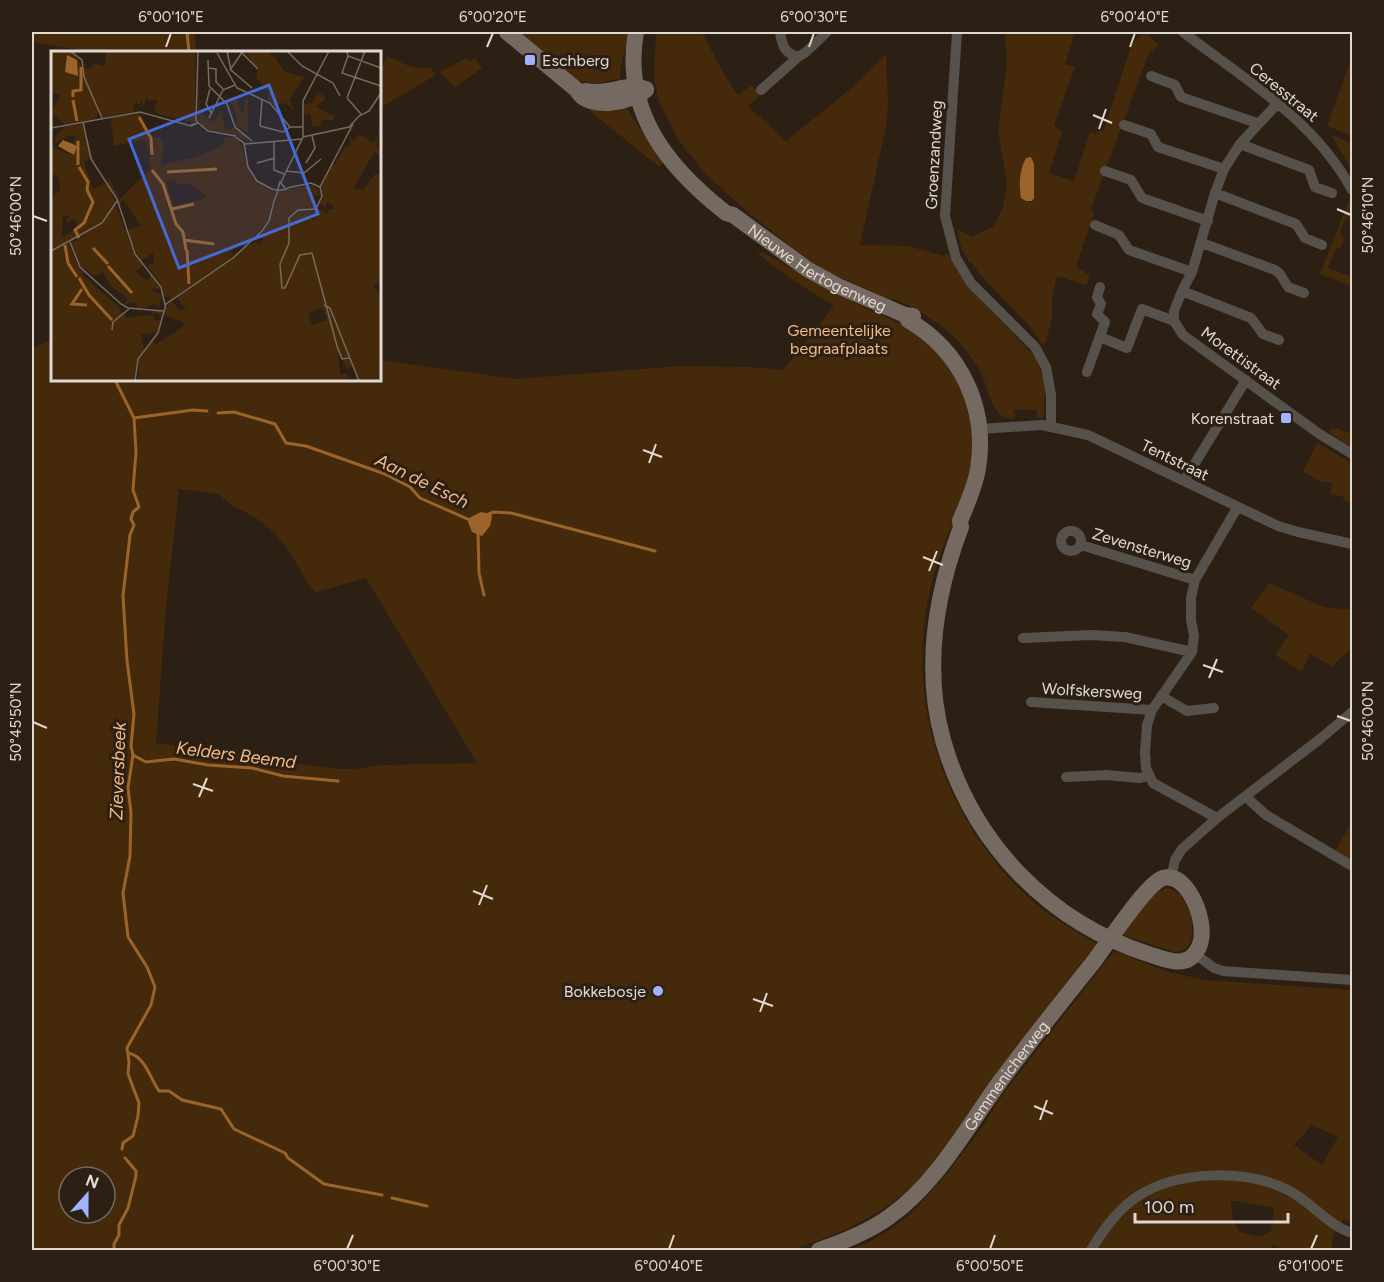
<svg xmlns="http://www.w3.org/2000/svg" width="1384" height="1282" font-family="Figtree,sans-serif">
  <rect width="100%" height="100%" fill="#2c2015"/>
  <path fill="#45290b" fill-rule="evenodd" d="M32,32H195L196,52H90L32,42Z
    M517,32H629L620,70V82L618,79C607,82 592,85 581,81C565,75 531,43 517,32Z
    M656,32H702L722,71L738,95L752,85L760,96L748,106L786,141L848,91L886,54L888,105L886,126L860,245L908,246L944,256L947,252L968,286L1036,358L1045,384L1044,417L1037,418V410H1014L1015,419C990,420 990,389 980,371C961,336 930,314 894,299L892,301L833,274L794,252L784,241L749,213L705,174L678,139L658,99L654,76Z
    M1005,32H1064L1074,35L1065,64L1075,67L1054,125L1062,132L1049,173L1074,181L1090,132L1096,134L1099,130H1104L1132,43L1146,32L1158,45L1148,55L1091,209L1094,213L1076,266L1090,276L1086,285L1057,276L1052,297V317L1046,342L1042,344C1023,312 991,292 970,261L969,262L962,249L957,229L972,237L994,226L1003,207L1007,184L998,131L1007,64Z
    M388,56C400,62 416,72 430,67L436,75L380,108V68Z
    M1352,56V136L1327,126Z
    M466,58L469,62L475,58L482,68L455,87L440,72Z
    M556,83L625,106L663,163L659,167Z
    M1331,135L1352,143V170Z
    M1352,199V214L1345,220L1340,232L1344,237L1341,248H1336L1328,268L1352,277V286L1320,274L1349,200Z
    M762,252C791,268 820,285 849,300C875,313 897,320 922,337C926,340 933,343 936,347C943,355 948,366 953,374C1001,453 950,509 931,586C904,699 942,815 1026,895C1047,915 1072,930 1097,944C1053,997 1013,1053 972,1108C952,1136 933,1168 907,1191C873,1220 832,1237 790,1250H32V348L52,340V380H380V360L515,379L680,366L749,367L783,370L834,306L788,277L757,253ZM179,489L219,494C231,508 249,512 263,523C287,542 295,561 310,587L316,592L366,578L477,763L383,765L354,769H337L273,760L218,749L192,748L156,743L166,607ZM69,1177H105V1213H69Z
    M1336,428L1352,434V448L1329,432L1331,429Z
    M1317,443L1352,463V502L1343,501L1344,497L1331,494L1332,483L1322,482L1303,472Z
    M1269,583L1324,607L1352,610V648L1332,666L1310,654L1302,672L1275,655L1289,635L1251,608Z
    M1352,817V861L1335,851L1352,822Z
    M1167,888C1191,890 1206,953 1174,952L1123,935C1134,920 1148,893 1167,888Z
    M1114,951L1168,972L1205,980L1352,990V1222L1344,1219L1333,1235L1332,1250H1284L1273,1245L1270,1250H846L867,1243L890,1230L914,1211L949,1171L980,1130L1005,1091ZM1312,1125L1338,1137L1322,1165L1294,1145ZM1231,1201H1238L1274,1208L1271,1231L1260,1237L1239,1232L1232,1216Z"/>
  <path fill="#9b642b" d="M1031,157L1034,164V198L1032,201H1026L1021,198C1019,184 1019,171 1026,158Z
    M481,512L491,514L492,517L490,526L482,536L472,532L468,522L469,518Z"/>
  <g fill="none" stroke-linecap="round" stroke-linejoin="round">
    <path stroke="#9b642b" stroke-width="3" d="M187,32L189,52
      M115,380L134,418L136,452L133,490L139,507L133,512L131,519L134,525L130,535L123,596L127,661L134,714L131,746L133,755L128,788L131,813L130,856L123,893L128,937L147,967L155,987L151,1005L127,1048L129,1062L128,1074L139,1103L138,1116L133,1136L123,1143L122,1149
      M218,413L234,412L275,424L286,443L306,446L385,474L410,487L420,498L472,521
      M134,418L193,410L207,411
      M486,515L494,512L511,513L655,551
      M478,532L479,573L484,595
      M133,755L146,762L174,759L208,765L252,768L283,776L338,781
      M128,1053C145,1056 150,1078 159,1091H169L182,1100L221,1109L234,1129L285,1153L288,1158L324,1184L382,1195
      M392,1198L427,1206
      M114,1250V1244L119,1235V1225L128,1208L136,1176V1171L125,1158"/>
    <path stroke="#57514b" stroke-width="10" d="M780,32C782,45 784,53 798,57
      M957,32L945,216L956,258L971,283L1035,347L1046,367L1051,395V426
      M1183,32C1245,80 1314,119 1352,190
      M1151,76L1175,85L1181,97L1257,123
      M761,90L798,57L806,52L827,32
      M1278,103L1240,144L1224,169L1215,193L1192,272L1182,291L1174,311V321L1183,335L1318,433L1352,454
      M1124,125L1151,134L1158,147L1224,169
      M1240,144L1309,170L1315,187L1332,193
      M1105,171L1131,180L1142,198L1208,221
      M1215,193L1296,224L1305,238L1322,245
      M1095,225L1119,235L1129,250L1192,272
      M1202,243L1275,270L1280,274L1288,287L1304,293
      M1182,291L1251,318L1263,334L1279,340
      M1100,337L1127,348L1142,309L1174,321
      M1087,372L1105,322L1097,314L1101,304L1097,297L1100,287
      M980,429L1042,425L1088,435L1278,526L1298,532L1352,544
      M1184,481L1246,380
      M1061 541a10 10 0 1 1 20 0a10 10 0 1 1-20 0Z
      M1081,545L1195,580
      M1023,638L1091,635L1125,637L1192,652
      M1161,696L1187,711L1214,708
      M1031,702L1152,710
      M1066,777L1106,775L1139,778L1149,776
      M1246,797L1266,815L1352,866
      M1217,818L1153,783L1146,768L1145,752L1147,725L1152,710L1192,652L1194,636L1191,620V598L1195,580L1237,508
      M1171,878L1175,860L1182,849L1217,818L1320,739L1352,712
      M1195,954L1214,968L1223,971L1352,980
      M1091,1250C1103,1230 1118,1209 1138,1196C1179,1170 1246,1169 1288,1190C1312,1202 1327,1225 1352,1233"/>
    <g stroke="#756a62" stroke-width="16">
      <path d="M507,32L577,90C587,112 632,102 646,90"/>
      <path id="s1" d="M636,32C622,111 667,167 726,213L733,215L807,269L838,286L905,315L913,316"/>
      <path d="M586,91C607,96 626,82 646,89"/>
      <path id="s2" d="M819,1250C843,1242 868,1232 889,1217C936,1184 966,1129 999,1083C1030,1041 1063,1000 1095,960L1097,957C1109,941 1147,883 1163,878C1175,875 1183,883 1189,892C1199,907 1208,936 1196,952C1186,968 1166,960 1151,955C1049,923 972,843 943,740C923,668 935,596 961,527L960,521C967,504 975,487 978,469C988,408 961,351 908,320L905,315"/>
    </g>
  </g>
  <path fill="none" stroke="#e1d8d1" stroke-width="2" d="M166,47L171,33M487,47L493,33M809,47L814,33M1130,47L1135,33M1093,115L1112,123M1099,129L1106,109M1337,209L1351,215M33,216L47,221M643,450L662,457M649,463L656,444M923,557L943,565M929,571L937,551M1203,665L1223,672M1209,678L1217,659M1337,716L1351,721M33,722L47,728M193,784L213,791M199,797L207,778M473,891L493,899M479,905L487,885M753,999L773,1006M760,1012L767,993M1034,1106L1053,1114M1040,1120L1047,1100M347,1249L353,1235M669,1249L674,1235M990,1249L995,1235M1311,1249L1317,1235"/>
  <g fill="#a1b3fd" stroke="#2c2015" stroke-width="2">
    <rect x="524" y="54" width="12" height="12" rx="3"/>
    <rect x="1280" y="412" width="12" height="12" rx="3"/>
    <circle cx="658" cy="991" r="6"/>
  </g>
  <g text-anchor="middle" dominant-baseline="central" stroke-width="6" stroke-linejoin="round" paint-order="stroke">
    <g font-size="16" fill="#e1d8d1" stroke="#2c2015" text-anchor="end">
      <text x="542" y="60" text-anchor="start">Eschberg</text>
      <text x="1274" y="418">Korenstraat</text>
      <text x="646" y="991">Bokkebosje</text>
    </g>
    <g font-size="16" fill="#e1d8d1" stroke="#2c2015">
      <text transform="translate(1284 92) rotate(39)">Ceresstraat</text>
      <text transform="translate(934 155) rotate(-87)">Groenzandweg</text>
      <text stroke="none"><textPath href="#s1" startOffset="321">Nieuwe Hertogenweg</textPath></text>
      <text transform="translate(1241 358) rotate(36)">Morettistraat</text>
      <text transform="translate(1175 460) rotate(26)">Tentstraat</text>
      <text transform="translate(1142 548) rotate(17)">Zevensterweg</text>
      <text transform="translate(1092 691) rotate(3)">Wolfskersweg</text>
      <text stroke="none"><textPath href="#s2" startOffset="262">Gemmenicherweg</textPath></text>
    </g>
    <g font-size="16" fill="#f4bb87" stroke="#2c2015">
      <text x="839" y="330">Gemeentelijke<tspan x="839" dy="18">begraafplaats</tspan></text>
    </g>
    <g font-size="18" font-style="italic" fill="#f3ba86" stroke="#2c2015">
      <text transform="translate(422 481) rotate(26)">Aan de Esch</text>
      <text transform="translate(236 755) rotate(7)">Kelders Beemd</text>
      <text transform="translate(118 771) rotate(-88)">Zieversbeek</text>
    </g>
  </g>
  <g transform="translate(51 51)">
    <rect width="330" height="330" fill="#2c2015"/>
    <path d="M0,0H24L31,17L41,18L42,12L54,15L55,0H144V72L107,63L103,56L107,49H97V45L92,55L91,49L89,54L84,51L82,61L52,66L47,62L44,68L13,73L0,61L10,43L0,42ZM16,4L26,9V25L14,21ZM148,0V49H154L148,52L150,64L163,71L170,59L174,79L183,77L196,84L197,91L186,84L156,78L147,70ZM195,0H216L222,6L230,0L224,6L233,20L253,26L238,49L244,60L235,52L223,54L217,49V40L205,27L208,16H204ZM267,41L275,47L265,56L283,65L282,69H270L271,74L262,76L259,63L253,64L251,57L258,42L253,53L261,52ZM170,43L180,50L183,44L186,47L191,65L194,48L197,47V82L184,74L187,70L181,53ZM88,61L101,88L109,86L113,93L110,113L101,116L145,106L171,95L174,86L165,84L188,88L201,126L225,140L217,170L193,195L188,193L179,201L183,205L117,250L119,246L112,245L111,235L96,214L103,212L102,202L90,210L75,181L83,203L94,214L84,220L95,229L99,228V222L110,237L100,239L111,244L108,257L105,253L87,258L84,251L72,254L77,248L59,234L52,221L43,225L27,212L20,192L35,184L21,190L20,187L17,192L29,219L36,221L31,224L68,256L70,262L77,258L73,263L75,267L100,264L102,259L110,260V268L106,267L110,265L107,262H102L104,270L110,269L106,283L97,294L105,281L90,284L93,298L85,312L84,330H0V148L10,138L6,123L0,125V95L21,104L26,96L15,90L23,92L25,86L19,84L5,92L3,87L13,76L0,78L32,73L44,113L38,107L33,112L42,138L57,132V125L69,148L100,117L97,109L101,105L94,89L63,95L60,70L62,66ZM120,129L133,135L138,132L156,146L123,156L115,130ZM58,135L69,149L67,151V156L72,149L90,175L74,179ZM12,164L18,165L15,172L24,168L28,176L11,187ZM330,75L325,94L330,105L323,101L303,137L312,139L325,122L330,125V230L322,234L330,246V330H308L300,308L301,316L296,318L287,300L289,323H295L300,330H87L88,308L105,287L111,271L102,295L132,276L133,272L112,263L117,253L121,250L128,259H135L126,246L197,194L205,191L208,194L213,189L207,185L217,174L227,140L264,134L270,145L259,144L266,153L261,159L260,165L254,166L265,169L262,161L267,157L278,164L277,158L281,159L283,155L276,151L273,159L272,154L268,155L272,144L270,136L277,121L281,122L278,119L280,111L284,113L294,96L300,95L298,85L303,90L308,83L323,92ZM271,257L276,269L261,274L257,262Z" fill="#45290b" fill-rule="evenodd"/>
    <path d="M16,4L26,9L27,25L14,21ZM12,89L26,95L23,104L7,95Z" fill="#9b642b"/>
    <path fill="none" stroke="#9b642b" stroke-width="3" d="M22,46V40L30,39V16M22,49L26,70M88,66L100,87L101,104M27,90V114M28,116L37,131L36,139L42,151L33,172L24,179L28,187M101,119L112,133L125,173L132,181L135,199M116,121L166,118M121,158L143,153M133,189L163,193M14,194L17,212L26,226M42,197L57,213M136,199L138,233M57,215L81,242M28,227L38,244L61,269M31,238L21,253L36,254"/>
    <path fill="none" stroke="#746a60" stroke-width="1.5" d="M19,0L31,9L33,26L51,67M147,0L145,70L157,80L185,85M176,0L180,19L201,37M189,0L207,18M236,0L251,15L282,32L289,45M296,1L297,5L330,17M166,2L186,37L219,52L239,76H252M297,5L291,22L330,35M157,9L158,35L176,53L184,76L201,90M157,17L165,18V31L172,38M179,19L192,0M159,38L155,53L161,63M296,47L314,0M296,47L310,63M318,60L330,42M158,67L172,39L184,34M32,71L40,108L66,148L84,203L110,236L114,254M209,75L232,81L239,76M209,75L211,49M0,77L89,61L140,75L147,72L140,74M252,86L298,76L308,65L318,60M223,91V119L233,123M194,93L251,88M206,112L224,107M255,112L264,97L261,85M235,120L253,122L270,108M230,131L252,86V50L278,0M269,136L271,145L265,158L247,159L238,167V192L229,213L231,237H234L249,204L261,202L286,295L291,308L298,307M269,136L302,73M236,137L260,132L269,136M19,191L29,216L70,253L77,257L112,260M0,200L51,172L66,150M273,254L279,257L308,330M61,279L62,271L78,258M84,330L87,308L107,282L115,253L182,207L211,180L218,170L223,150L226,142L228,134L229,131L235,138L230,139H226L221,138L206,130L197,116L193,92L182,84"/>
    <path fill="#446ad7" fill-opacity="0.15" stroke="#446ad7" stroke-width="3" d="M218,34L267,163L128,217L78,88Z"/>
    <rect width="330" height="330" fill="none" stroke="#e1d8d1" stroke-width="3"/>
  </g>
  <rect width="1384" height="1282" fill="none" stroke="#2c2015" stroke-width="66"/>
  <g transform="translate(87 1195) rotate(21)"><circle r="28" fill="#2c2015" stroke="#746a60" stroke-width="1.5"/>
  <path d="M0-4.5L10 22L0 15L-10 22Z" fill="#a1b3fd"/>
  <text y="-9" font-size="16" font-weight="bold" text-anchor="middle" fill="#e1d8d1">N</text>
  </g>
  <path d="M1135 1213v9h153v-9" fill="none" stroke="#e1d8d1" stroke-width="3"/>
  <text x="1144" y="1213" font-size="18" fill="#e1d8d1" stroke="#2c2015" stroke-width="4.5" paint-order="stroke">100 m</text>
  <rect x="33" y="33" width="1318" height="1216" fill="none" stroke="#e1d8d1" stroke-width="2"/>
  <g font-size="15" text-anchor="middle" fill="#e1d8d1">
    <text x="171" y="22">6°00'10"E</text>
    <text x="493" y="22">6°00'20"E</text>
    <text x="814" y="22">6°00'30"E</text>
    <text x="1135" y="22">6°00'40"E</text>
    <text transform="translate(1368 215) rotate(-90)" y="5">50°46'10"N</text>
    <text transform="translate(16 216) rotate(-90)" y="5">50°46'00"N</text>
    <text transform="translate(1368 721) rotate(-90)" y="5">50°46'00"N</text>
    <text transform="translate(16 722) rotate(-90)" y="5">50°45'50"N</text>
    <text x="347" y="1271">6°00'30"E</text>
    <text x="669" y="1271">6°00'40"E</text>
    <text x="990" y="1271">6°00'50"E</text>
    <text x="1311" y="1271">6°01'00"E</text>
  </g>
</svg>
